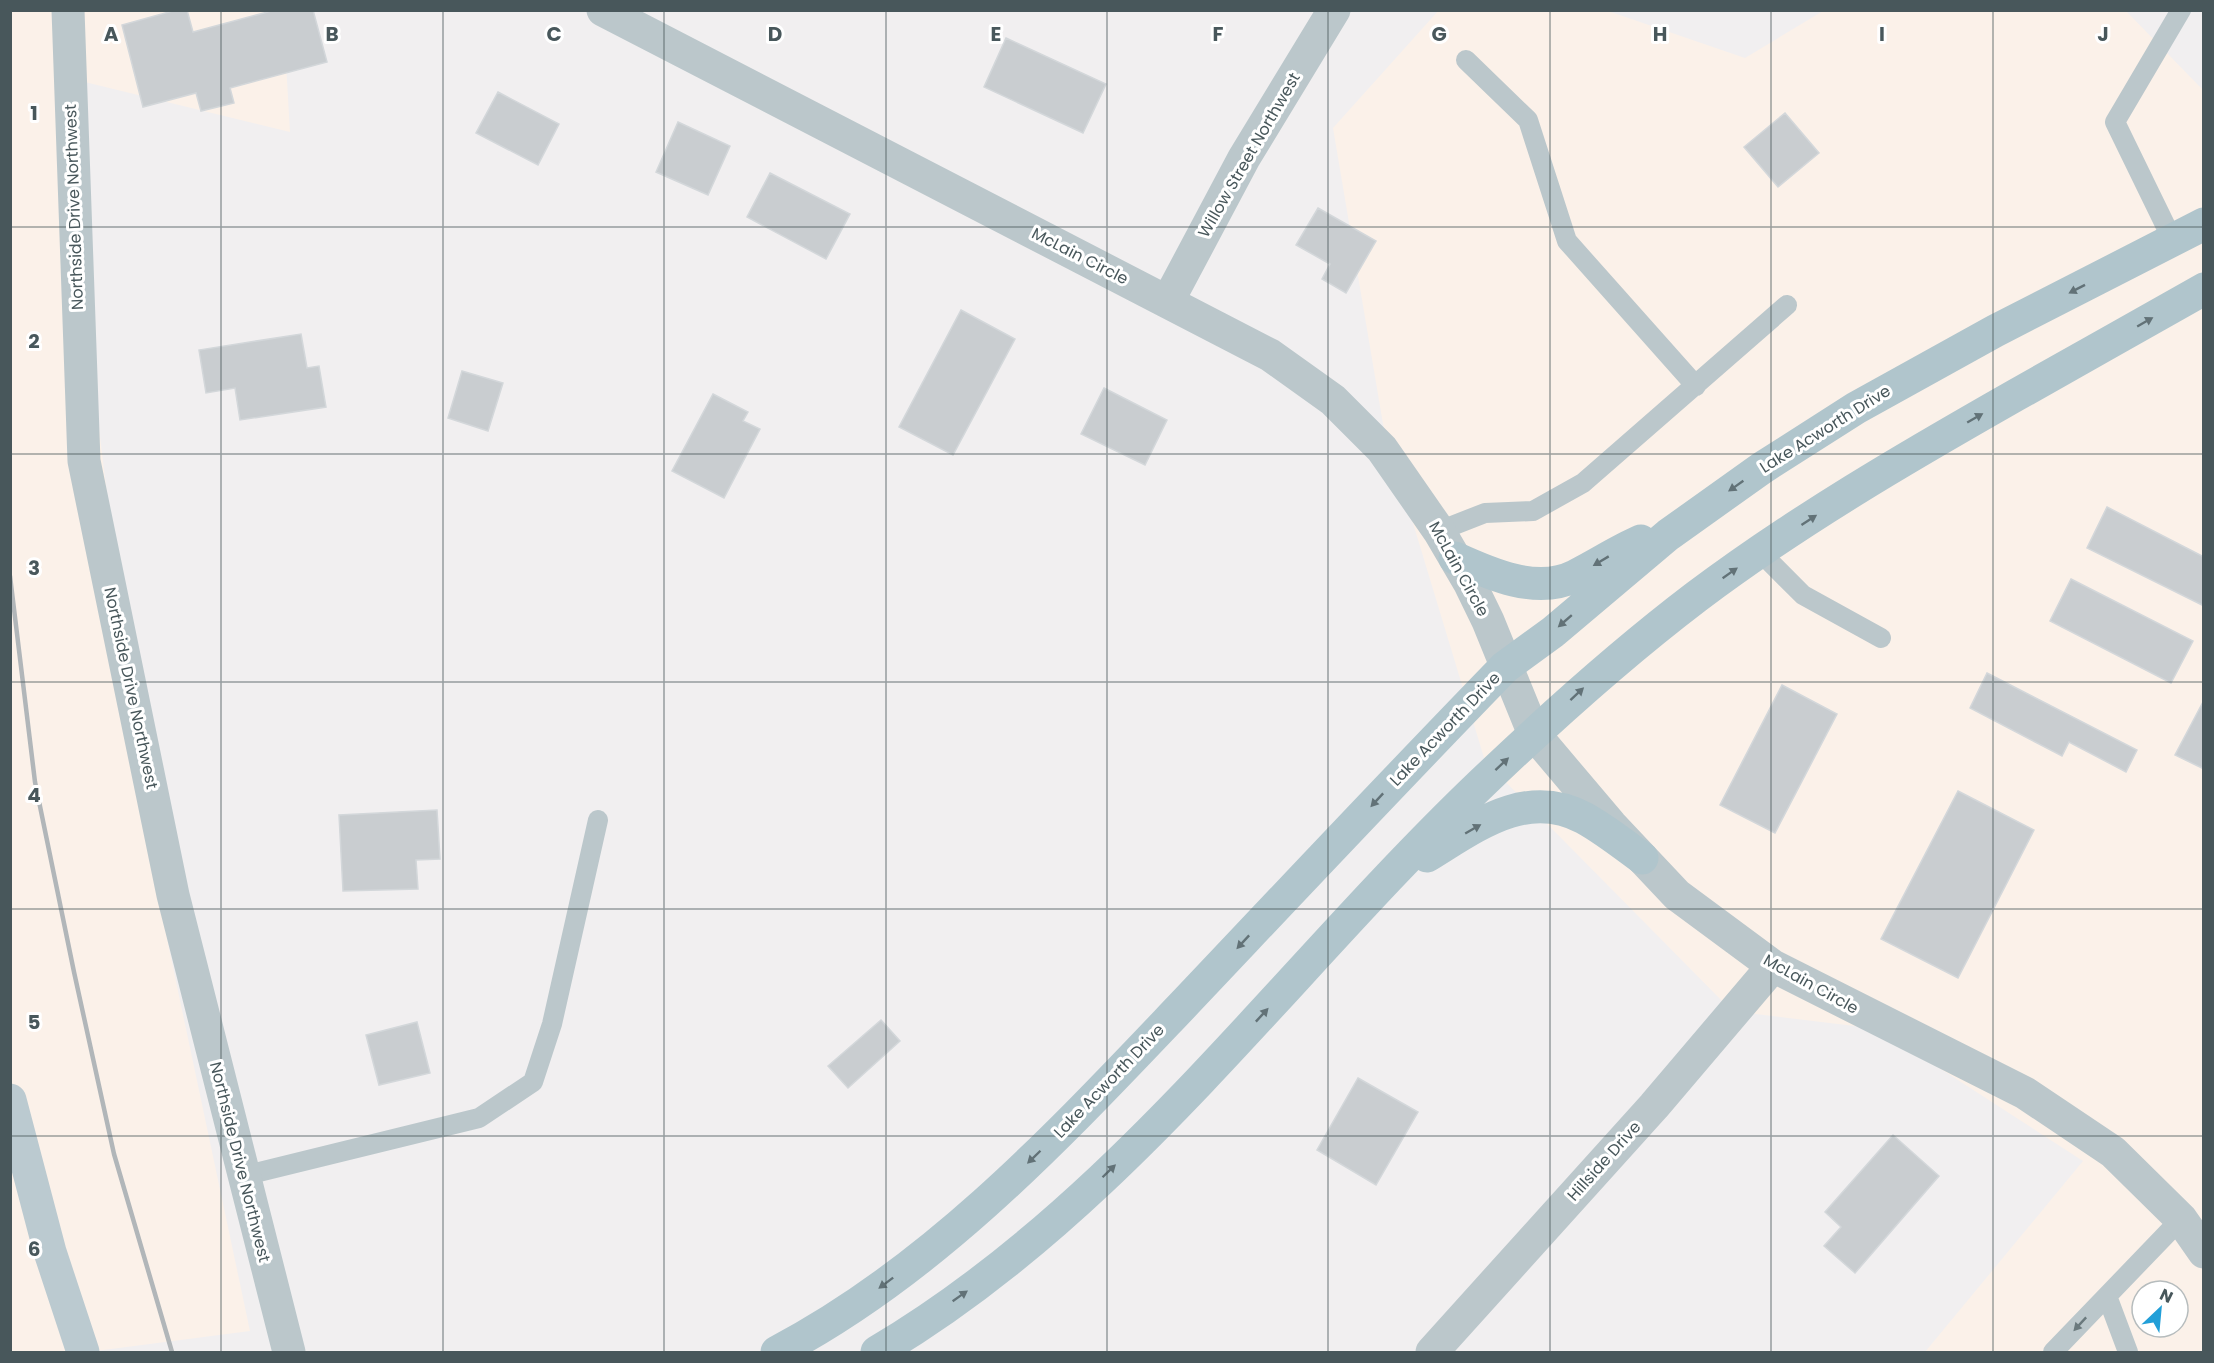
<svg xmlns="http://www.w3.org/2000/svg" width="2214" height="1363" font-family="Poppins,sans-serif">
  <rect width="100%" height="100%" fill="#f1eff0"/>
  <path fill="#fbf1e9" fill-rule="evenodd" d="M1439,10L1608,11L1745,58L1823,11H2126L2203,90V1352H1925L2083,1161L1879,1029L1732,1011L1485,761L1383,424L1333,128ZM2142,1291H2178V1327H2142Z
    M10,11H283L290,132L56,75L120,601L167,939L250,1331L88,1352H11Z"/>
  <path fill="#c9cdd0" stroke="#d3d7da" stroke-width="1.5" d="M176,10H187L193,32L275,10H313L327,62L230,88L234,103L201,111L196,93L143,107L122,25Z
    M1006,38L1106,84L1083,133L984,87Z
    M498,92L559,124L538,165L476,133Z
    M1785,113L1819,153L1778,187L1744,147Z
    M678,122L730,146L708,195L656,172Z
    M770,173L850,214L826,259L747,217Z
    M1318,208L1376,241L1346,293L1322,279L1330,264L1296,245Z
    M961,310L1015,339L953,455L899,427Z
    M301,334L307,368L319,366L326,407L240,420L235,388L206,393L199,350Z
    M462,371L503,383L488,431L448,418Z
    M1104,388L1167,420L1145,465L1081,434Z
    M713,394L748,412L743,421L760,429L724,498L672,471Z
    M2107,507L2204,557V606L2087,548Z
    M2071,579L2193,641L2171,683L2050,621Z
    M1987,673L2137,750L2126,772L2069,742L2062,756L1970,708Z
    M1782,685L1837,714L1775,833L1720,805Z
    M2204,700V769L2175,755Z
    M1958,791L2034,830L1958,978L1881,939Z
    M437,810L440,859L416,860L418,889L343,891L339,815Z
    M881,1020L900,1041L848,1088L828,1066Z
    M417,1022L430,1073L379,1085L366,1035Z
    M1358,1078L1418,1112L1376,1185L1317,1150Z
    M1893,1135L1939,1176L1855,1273L1824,1246L1841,1227L1825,1212Z"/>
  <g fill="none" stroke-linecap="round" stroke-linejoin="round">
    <path stroke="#bbc7cb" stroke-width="20" d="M1466,60L1528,120L1567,241L1696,386
      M2172,239L2115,122L2181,10
      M1439,531L1485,513L1533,511L1583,483L1787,305
      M1760,552L1803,595L1881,638
      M243,1176L479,1118L533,1082L552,1024L598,820
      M2107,1296L2128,1352
      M2053,1352L2181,1219"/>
    <path stroke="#bbc7cb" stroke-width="33" d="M68,10L84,461L173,895L289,1352
      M603,10L1270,355L1333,400L1382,449L1439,531L1470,584L1488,621L1534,734L1611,825L1677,895L1773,966L2025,1093L2113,1152L2181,1219L2204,1252
      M1168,301L1244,158L1334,10
      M1432,1352L1654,1106L1773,966"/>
    <path stroke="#bbcad0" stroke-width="33" d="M10,1100L50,1252L83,1352"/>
    <path stroke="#b0c5cc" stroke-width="33" d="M1455,558C1490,574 1537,595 1575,576C1597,565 1618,551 1641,541
      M1427,856C1476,826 1526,787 1584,818C1604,829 1623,844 1642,858
      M777,1352C935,1269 1060,1134 1182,1006C1289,893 1396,779 1505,667L1553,632L1668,535L1762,468L1856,408L1995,331L2204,224
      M877,1352C1119,1209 1282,974 1482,783C1551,717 1621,654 1696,597C1797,521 1907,457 2016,395C2079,360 2141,324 2204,289"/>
    <path stroke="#b1b6b9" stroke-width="4.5" d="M10,576L35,782L74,972L114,1154L172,1352"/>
  </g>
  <defs><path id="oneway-solid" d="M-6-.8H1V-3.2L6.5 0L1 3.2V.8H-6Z" transform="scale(1.5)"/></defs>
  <g fill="#627277">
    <use href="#oneway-solid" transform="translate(2077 289) rotate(153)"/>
    <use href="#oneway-solid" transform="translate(2145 322) rotate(-30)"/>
    <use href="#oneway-solid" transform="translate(1975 418) rotate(-30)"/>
    <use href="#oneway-solid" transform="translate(1736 486) rotate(145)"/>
    <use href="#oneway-solid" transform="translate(1809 520) rotate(-33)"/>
    <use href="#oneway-solid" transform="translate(1601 561) rotate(149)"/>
    <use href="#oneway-solid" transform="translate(1730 573) rotate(-35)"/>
    <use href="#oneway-solid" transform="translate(1565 621) rotate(139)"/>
    <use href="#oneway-solid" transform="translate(1577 694) rotate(-43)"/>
    <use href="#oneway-solid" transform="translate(1502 764) rotate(-43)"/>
    <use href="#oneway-solid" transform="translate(1377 800) rotate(133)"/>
    <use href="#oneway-solid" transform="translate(1473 829) rotate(-30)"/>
    <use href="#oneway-solid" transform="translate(1243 942) rotate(133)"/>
    <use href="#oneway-solid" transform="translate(1262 1015) rotate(-47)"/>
    <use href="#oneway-solid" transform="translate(1034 1157) rotate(136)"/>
    <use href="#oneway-solid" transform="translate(1109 1171) rotate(-44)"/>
    <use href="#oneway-solid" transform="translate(886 1283) rotate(143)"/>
    <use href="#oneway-solid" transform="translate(960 1296) rotate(-35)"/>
  </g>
  <use fill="#6a797d" href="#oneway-solid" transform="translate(2080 1324) rotate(133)"/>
  <path fill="none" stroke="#48575b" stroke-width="1.5" stroke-opacity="0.55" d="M221,10V1352M443,10V1352M664,10V1352M886,10V1352M1107,10V1352M1328,10V1352M1550,10V1352M1771,10V1352M1993,10V1352M10,227H2204M10,454H2204M10,682H2204M10,909H2204M10,1136H2204"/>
  <g text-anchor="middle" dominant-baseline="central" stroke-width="6" stroke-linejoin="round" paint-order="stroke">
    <g font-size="16" fill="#48575b" stroke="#fff">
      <text transform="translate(1249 155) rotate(-60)">Willow Street Northwest</text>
      <text transform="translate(74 207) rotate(-92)">Northside Drive Northwest</text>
      <text transform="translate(1080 256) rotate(27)">McLain Circle</text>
      <text transform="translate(1825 429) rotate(-32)">Lake Acworth Drive</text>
      <text transform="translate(1459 569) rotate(61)">McLain Circle</text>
      <text transform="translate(131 688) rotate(78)">Northside Drive Northwest</text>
      <text transform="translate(1445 729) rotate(-46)">Lake Acworth Drive</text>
      <text transform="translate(1811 984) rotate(29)">McLain Circle</text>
      <text transform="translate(1109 1081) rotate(-46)">Lake Acworth Drive</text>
      <text transform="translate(1604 1161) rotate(-48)">Hillside Drive</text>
      <text transform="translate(240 1162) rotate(76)">Northside Drive Northwest</text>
    </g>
  </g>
  <g font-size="20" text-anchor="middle" font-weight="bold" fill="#48575b" stroke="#fff" stroke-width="6" stroke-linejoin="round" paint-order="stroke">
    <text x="111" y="41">A</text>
    <text x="332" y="41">B</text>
    <text x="554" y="41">C</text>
    <text x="775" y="41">D</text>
    <text x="996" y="41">E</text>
    <text x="1218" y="41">F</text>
    <text x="1439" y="41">G</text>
    <text x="1660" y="41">H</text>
    <text x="1882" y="41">I</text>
    <text x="2103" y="41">J</text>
    <text x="34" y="120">1</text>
    <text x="34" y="348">2</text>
    <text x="34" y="575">3</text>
    <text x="34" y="802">4</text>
    <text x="34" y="1029">5</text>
    <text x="34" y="1256">6</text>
  </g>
  <rect width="2214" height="1363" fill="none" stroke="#48575b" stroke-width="24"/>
  <g transform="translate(2160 1309) rotate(26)"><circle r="28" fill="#ffffff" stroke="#b6bcbd" stroke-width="1.5"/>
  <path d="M0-4.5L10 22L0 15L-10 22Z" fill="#229fd8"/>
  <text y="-9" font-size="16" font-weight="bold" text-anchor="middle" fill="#48575b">N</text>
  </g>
</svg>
